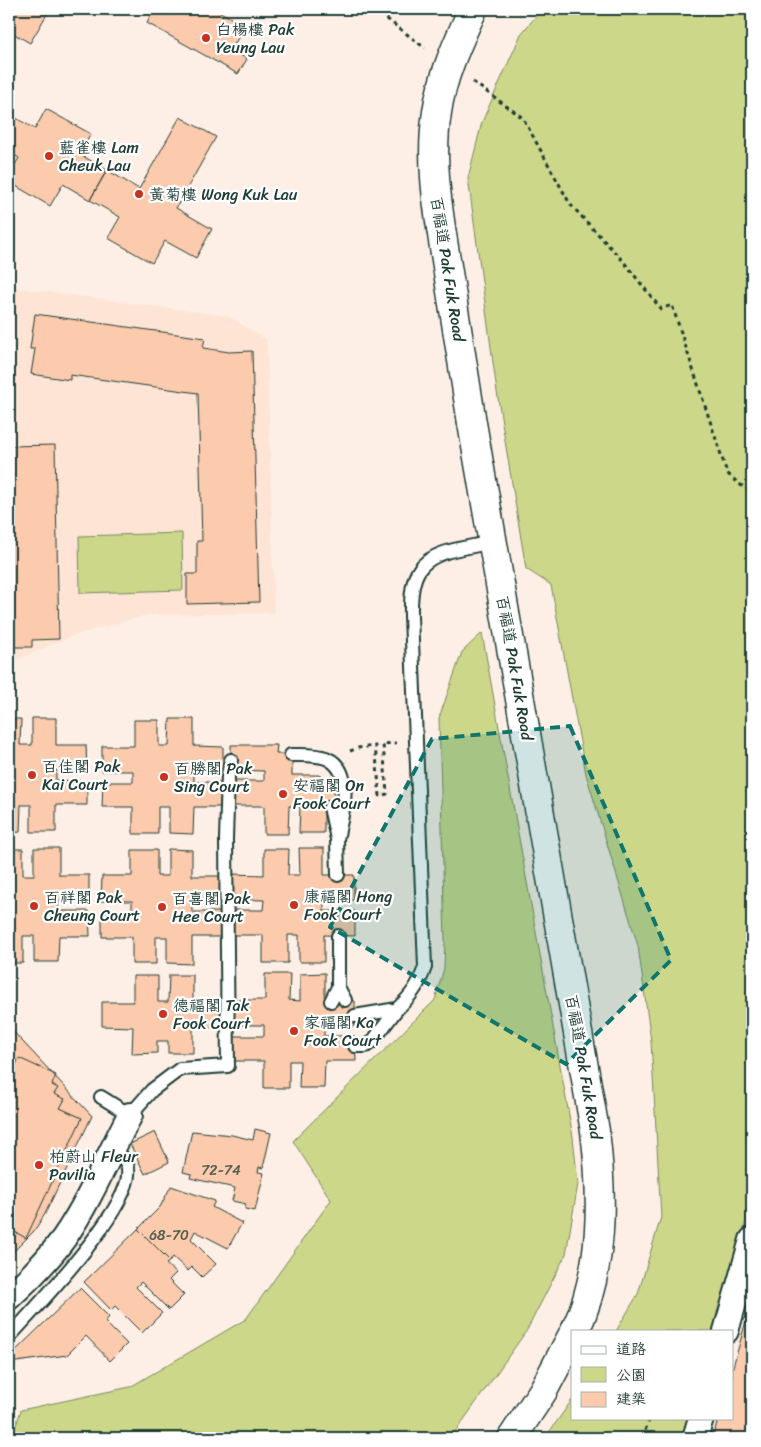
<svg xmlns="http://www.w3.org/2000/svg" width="761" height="1447" font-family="Sriracha,'LXGW WenKai TC',sans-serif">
  <rect width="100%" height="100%" fill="#feefe6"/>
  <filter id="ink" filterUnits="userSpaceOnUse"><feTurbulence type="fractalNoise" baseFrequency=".02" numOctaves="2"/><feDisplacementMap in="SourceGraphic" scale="10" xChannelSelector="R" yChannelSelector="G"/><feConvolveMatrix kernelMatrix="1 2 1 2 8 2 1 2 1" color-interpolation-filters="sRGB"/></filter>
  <g filter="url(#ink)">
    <path fill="#fde4d5" d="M10,287L228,316L267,340L274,613L147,615L72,636L9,663V301Z"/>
    <path fill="#ccd78a" stroke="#768a5f" d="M542,9H752V1198L726,1294L718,1313L712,1331H616L638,1294L661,1217L651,1041L638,946L586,774L551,585L526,569L497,392L468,178L482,122L521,34Z
      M182,533L183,590L80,593L79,536Z
      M482,633L573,1137L578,1184L566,1254L527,1330L451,1438H12L21,1410L130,1387L246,1319L331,1200L293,1141L435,1000L444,968L445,941L439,718L462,652Z
      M572,1400V1418H691L685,1438H545Z"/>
    <path fill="#fccaac" stroke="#1f3d34" d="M9,9H50L30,43L9,31Z
      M155,9H215L245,26L231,50L247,59L238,74L147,23Z
      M46,109L91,134L79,154L107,170L90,200L63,184L50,206L9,182V175L19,158L9,152V114L35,129Z
      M180,117L216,137L176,208L212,229L196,258L165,241L152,263L108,238L120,217L90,200L107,170L139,189Z
      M35,314L205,338L203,348L229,352L252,351L259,602L187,604V574H197V541H202L198,393L70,375V380L31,374L35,349H30Z
      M55,445L59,639L32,640V647H9V446Z
      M32,718H56V745H86L87,770H56V780L87,781V805H56V832H31V805H21L20,832L9,833V719H21L20,745H32Z
      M170,719H194V746L223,747V772L194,771V782H224V807H194L193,834L169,833V807H158V834H133V807H102L103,782H133V771H102V746H134V720H159V746H169Z
      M231,745H277L276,754H292V775H320V782H334V807H324V833H299L300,806H289L288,834H264V806H231L232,781H264V771L231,770Z
      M34,848H59V875H89V900H59L58,911H89L90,936H59L58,962H34V936H23V963H9V849H23V875H34Z
      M299,848H324V875H354V900H324V911H355V936L324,935V962H299V935H288V963H263V935H231V910H263L264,900L230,899L231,874L264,875V849H289L288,875H300Z
      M168,849L192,850V876H223V901H192V912H223V937H192V964L167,963V937H156V964H132V937H102V912H132V901H101L102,876H132V850H157V876H168Z
      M325,973V1001H355V1026L324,1025V1036H355L356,1061H325L324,1088H299L300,1061H289V1088H264V1061H231L232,1036H264V1025H231V1000H265V974H290L289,1000L300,1001V974Z
      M169,975H193V1002H224L223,1027H193V1053H168V1041H157V1053L132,1054L133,1027L102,1026V1002H133V976H158V1002H168Z
      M9,1027L92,1116L45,1214L34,1231L9,1256Z
      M19,1058L56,1075L52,1085L58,1088L54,1094L65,1099L60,1108L82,1118L26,1238L15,1232L9,1246V1080Z
      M255,1129L271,1133L263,1168L259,1167L258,1172L264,1173L255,1211L245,1209L246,1204L232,1201L235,1188L190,1178L191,1174L183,1172L192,1131L232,1135L253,1140Z
      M155,1132L169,1162L145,1174L130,1144Z
      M171,1186L215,1201L212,1207L242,1223L228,1248L195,1231L191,1239L216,1264L202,1277L192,1267L188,1271L173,1257L170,1261L138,1229L160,1207Z
      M138,1229L170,1261L166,1264L176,1273L169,1280L184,1295L169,1310L141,1282L136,1287L162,1313L142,1333L115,1306L111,1310L84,1282Z
      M80,1288L109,1317L105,1322L127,1344L110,1361L86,1336L67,1355L9,1363V1357Z
      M752,1300V1438H713L718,1418H732V1370Z"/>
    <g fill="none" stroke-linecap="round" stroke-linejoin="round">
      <defs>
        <path id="lane" d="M463,548L493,542
          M291,755C303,755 315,754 326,758C356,770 342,816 337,839
          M330,807L337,839L338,875
          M338,936V987L345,1000
          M331,1001L338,987
          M355,1016L397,1009
          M355,1046H366L373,1041L397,1009
          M101,1097L130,1115L152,1090L180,1069L228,1066L226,839L228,775L231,760
          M9,1337C35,1308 134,1206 128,1169C127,1159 120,1154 112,1150"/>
        <path id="street" d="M9,1297C29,1279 48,1260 64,1238C90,1200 108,1156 130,1115
          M726,1331L752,1240
          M695,1438L701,1418"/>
        <path id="secondary" d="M472,423L595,1131C603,1197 604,1269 575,1331
          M512,1438L543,1391L572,1336"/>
      </defs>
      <use href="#lane" stroke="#1f3d34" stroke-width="16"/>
      <use href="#street" stroke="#1f3d34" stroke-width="28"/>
      <use href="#secondary" stroke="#1f3d34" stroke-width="31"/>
      <path stroke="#1f3d34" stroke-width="3" stroke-dasharray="4 4" stroke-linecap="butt" d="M374,9L425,48
        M473,82L523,118L570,204L623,261L661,309L672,305L727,473L739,484L752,492
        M350,751L358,748L375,746L380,796L387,794L383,744L396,743
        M642,1438L650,1418"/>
      <use href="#lane" stroke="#fff" stroke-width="12"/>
      <use href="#street" stroke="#fff" stroke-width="24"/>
      <use href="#secondary" stroke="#fff" stroke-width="28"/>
      <defs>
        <path id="lane-bridge" d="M397,1009C411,996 419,985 425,967L411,616C410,572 419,556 463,548"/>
        <path id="secondary-bridge" d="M472,423C464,371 455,318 447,266C439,215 429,164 437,112C442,76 458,42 473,9"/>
      </defs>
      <use href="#lane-bridge" stroke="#1f3d34" stroke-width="16" stroke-linecap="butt"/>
      <use href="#secondary-bridge" stroke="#1f3d34" stroke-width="31" stroke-linecap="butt"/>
      <use href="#lane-bridge" stroke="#fff" stroke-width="12"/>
      <use href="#secondary-bridge" stroke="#fff" stroke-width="28"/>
    </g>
  </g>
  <path fill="#0f766e" fill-opacity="0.2" stroke="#0f766e" stroke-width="4" stroke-dasharray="10 6" stroke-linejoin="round" d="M570,726L671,960L566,1064L330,927L432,739Z"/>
  <g fill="#c8321e" stroke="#fff" stroke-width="2">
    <circle cx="206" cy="38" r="5"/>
    <circle cx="49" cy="156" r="5"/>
    <circle cx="139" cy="194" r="5"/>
    <circle cx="32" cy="775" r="5"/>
    <circle cx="164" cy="777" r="5"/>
    <circle cx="283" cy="794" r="5"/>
    <circle cx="294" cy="905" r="5"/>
    <circle cx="34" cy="906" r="5"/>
    <circle cx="162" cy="907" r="5"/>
    <circle cx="163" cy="1014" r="5"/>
    <circle cx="294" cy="1031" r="5"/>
    <circle cx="39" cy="1165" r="5"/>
  </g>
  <g text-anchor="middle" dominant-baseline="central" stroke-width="4.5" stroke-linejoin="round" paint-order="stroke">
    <g font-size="14" fill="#566052">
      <text x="221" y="1170">72-74</text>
      <text x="169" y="1235">68-70</text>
    </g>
    <g font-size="16" fill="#1f3d34" stroke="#fff" text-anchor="start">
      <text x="216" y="29">白楊樓 Pak<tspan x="216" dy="18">Yeung Lau</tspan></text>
      <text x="59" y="147">藍雀樓 Lam<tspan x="59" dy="18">Cheuk Lau</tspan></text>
      <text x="149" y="194">黃菊樓 Wong Kuk Lau</text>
      <text x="42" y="766">百佳閣 Pak<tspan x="42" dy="18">Kai Court</tspan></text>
      <text x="174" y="768">百勝閣 Pak<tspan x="174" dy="18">Sing Court</tspan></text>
      <text x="293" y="785">安福閣 On<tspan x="293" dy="18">Fook Court</tspan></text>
      <text x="304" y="896">康福閣 Hong<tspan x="304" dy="18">Fook Court</tspan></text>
      <text x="44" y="897">百祥閣 Pak<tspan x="44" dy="18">Cheung Court</tspan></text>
      <text x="172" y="898">百喜閣 Pak<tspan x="172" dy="18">Hee Court</tspan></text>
      <text x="173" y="1005">德福閣 Tak<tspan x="173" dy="18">Fook Court</tspan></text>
      <text x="304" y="1022">家福閣 Ka<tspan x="304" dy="18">Fook Court</tspan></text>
      <text x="49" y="1156">柏蔚山 Fleur<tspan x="49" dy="18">Pavilia</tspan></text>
    </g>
    <g font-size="16" fill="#1f3d34" stroke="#fff">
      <text transform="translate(448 269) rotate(81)">百福道 Pak Fuk Road</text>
      <text transform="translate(515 668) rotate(80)">百福道 Pak Fuk Road</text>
      <text transform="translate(584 1067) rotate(80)">百福道 Pak Fuk Road</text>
    </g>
  </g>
  <rect width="761" height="1447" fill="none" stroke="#fff" stroke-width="30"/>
  <rect x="15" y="15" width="731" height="1417" fill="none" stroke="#1f3d34" stroke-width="2" filter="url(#ink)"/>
  <rect x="571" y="1330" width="162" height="90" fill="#ffffff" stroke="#a5b1ae"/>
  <rect x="581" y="1346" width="25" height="8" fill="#ffffff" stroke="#a5b1ae"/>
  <text x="616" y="1354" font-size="15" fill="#1f3d34">道路</text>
  <rect x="581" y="1367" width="25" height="15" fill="#ccd78a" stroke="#a5b1ae"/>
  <text x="616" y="1380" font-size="15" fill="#1f3d34">公園</text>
  <rect x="581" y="1392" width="25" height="15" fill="#fccaac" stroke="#a5b1ae"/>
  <text x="616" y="1404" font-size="15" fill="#1f3d34">建築</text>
</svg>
